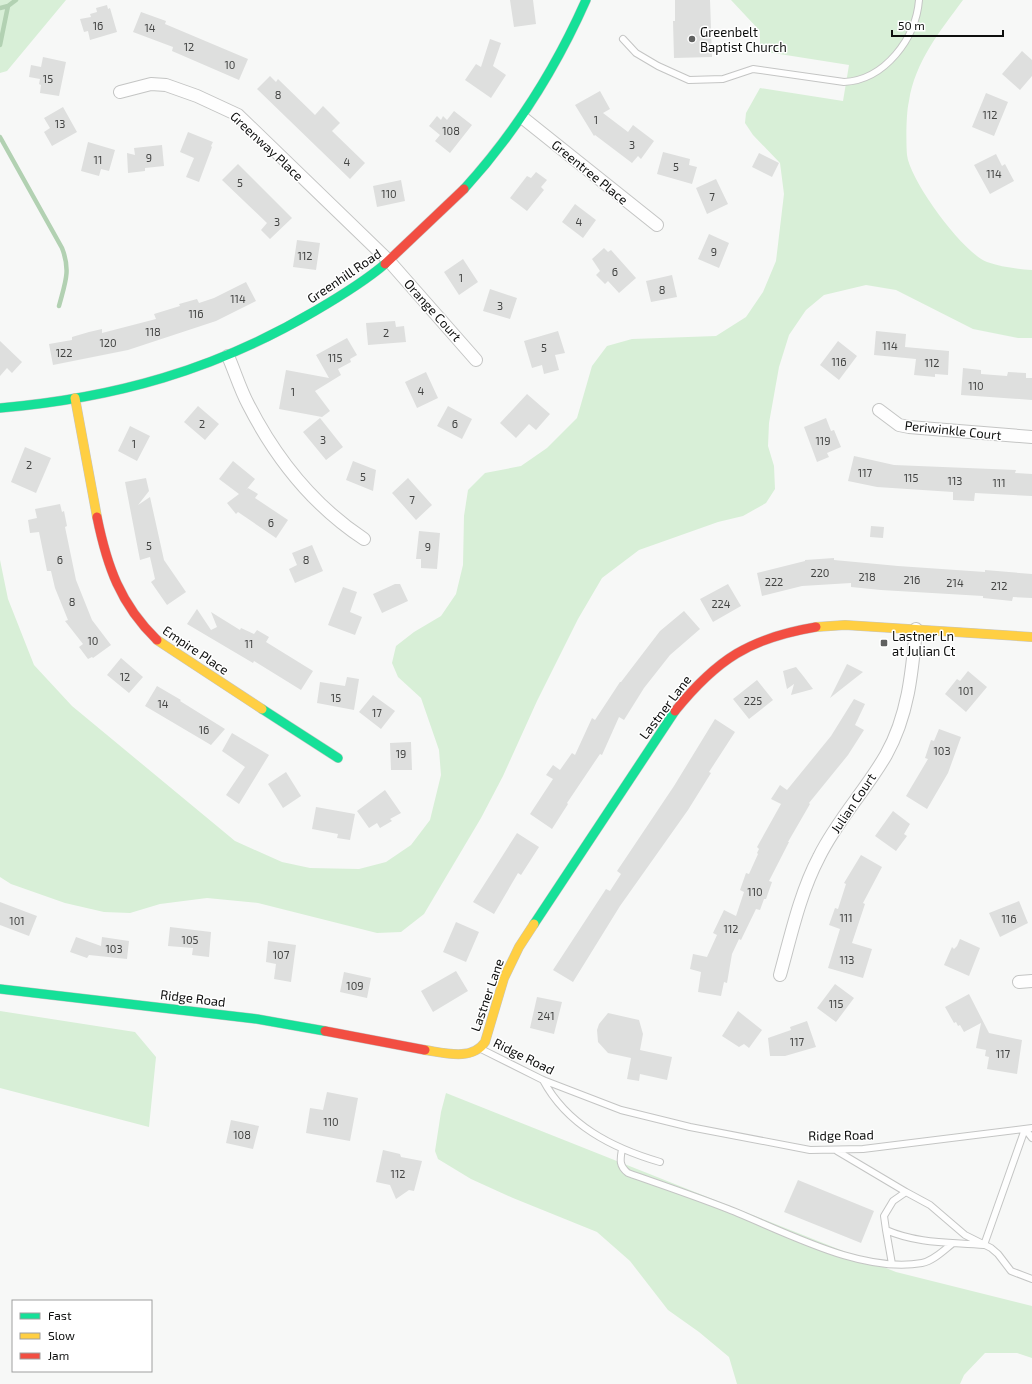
<svg xmlns="http://www.w3.org/2000/svg" width="1032" height="1384" font-family="'Exo 2',sans-serif">
  <rect width="100%" height="100%" fill="#f7f8f7"/>
  <path fill="#d8efd7" d="M0,0H66L7,71L0,73Z
    M731,0H963C940,31 915,62 909,101C906,113 906,142 907,155C910,181 963,253 987,262C1001,267 1018,269 1032,270V338H1018L973,329L896,290L866,285L824,295L806,310L789,335L779,367L769,423L768,446L774,466L775,489L766,503L743,516L718,522L639,550L602,578L578,619L537,701L503,776L481,818L424,914L401,932L377,933L258,903L207,898L160,904L130,913L104,912L65,903L11,884L0,877V560L8,599L34,665L72,706L235,841L282,862L310,868L359,869L386,862L411,845L430,820L441,775L439,750L421,698L398,677L392,663L396,646L414,632L441,616L456,594L463,565L464,516L468,490L485,473L521,466L547,448L577,418L592,366L607,346L632,339L716,336L746,317L763,292L776,261L784,194L780,163L753,135L745,123L746,113L760,88L843,101L849,65L760,51V31Z
    M0,1011L135,1032L156,1057L149,1127L0,1088Z
    M446,1093L896,1272L1032,1306V1358L1017,1353H985L964,1375L960,1384H737L729,1357L699,1332L668,1310L630,1261L597,1232L513,1198L471,1179L438,1159L435,1151L441,1112Z"/>
  <g fill="none" stroke-linecap="round" stroke-linejoin="round">
    <path stroke="#b2d1b2" stroke-width="4.5" d="M0,8L8,6L16,0
      M0,45L8,6
      M0,137L62,248C71,271 65,283 59,306"/>
  </g>
  <path fill="#dedfde" d="M510,0H533L536,24L514,27Z
    M675,0H710L712,57L674,58L673,21H675Z
    M107,5L108,9L110,8L117,32L90,40L88,31L84,32L80,19L91,17L90,14L97,12L96,8Z
    M141,12L166,21L165,24L248,59L239,80L172,51L173,47L133,32Z
    M490,39L501,43L493,66L506,75L491,98L465,80L476,64L481,67Z
    M1022,51L1032,60V76L1020,90L1002,74Z
    M43,57L66,62L59,96L40,93L41,85L39,84L40,79L29,77L31,65L41,67Z
    M270,76L276,82L278,79L315,115L323,106L340,123L332,131L365,163L350,179L257,89Z
    M600,91L610,109L603,113L628,132L633,125L654,141L641,159L638,156L632,163L595,135L594,136L575,105Z
    M986,93L1008,102L994,136L972,127Z
    M63,107L77,132L52,146L44,132L50,128L44,118Z
    M454,111L472,125L450,153L435,141L440,135L429,126L437,116L441,120L443,116L447,120Z
    M188,132L213,142L211,146L212,147L199,182L186,177L194,158L180,152Z
    M88,142L115,150L109,171L101,169L99,176L81,171Z
    M162,145L164,166L145,168V171L128,173L127,153L135,155L134,148Z
    M663,152L690,159L689,165L697,167L692,184L657,174Z
    M759,153L779,163L772,177L752,167Z
    M996,154L1002,166L1005,164L1014,181L990,194L974,165Z
    M238,164L292,218L270,239L261,230L267,223L222,180Z
    M536,172L547,180L541,187L544,190L527,211L510,198L527,176L531,178Z
    M716,179L728,204L707,214L696,188Z
    M401,180L405,201L377,207L373,186Z
    M575,204L596,220L583,238L562,222Z
    M709,234L729,243L719,268L698,259Z
    M297,240L320,243L316,270L293,267Z
    M604,248L608,252L611,250L636,278L619,293L608,281L605,284L596,275L600,271L592,259Z
    M463,259L478,282L459,295L444,272Z
    M672,275L677,297L651,302L646,281Z
    M246,282L256,301L216,321L128,350L53,365L49,344L72,340V337L89,332L102,329V333L156,319L154,314L180,306L179,304L197,299L199,303L214,298Z
    M490,289L517,298L510,319L483,311Z
    M395,321L396,327L404,326L406,342L368,345L366,323Z
    M558,331L565,353L555,355L559,370L544,374L542,365L532,368L524,341Z
    M876,331L906,334L905,347L949,351L948,375L935,374V377L914,375L916,359L874,355Z
    M347,338L357,355L350,359L351,362L338,369L341,375L315,391L330,411L322,417L279,409L286,370L329,378L316,355Z
    M0,341L22,362L12,373L7,368L0,376Z
    M838,341L857,356L839,380L820,365Z
    M963,368L981,370V374L1007,376L1008,372L1026,373V378H1032V400L961,395Z
    M426,372L438,398L417,408L405,382Z
    M527,394L550,414L536,430L529,424L516,438L500,423Z
    M198,406L219,424L205,440L184,422Z
    M448,406L472,419L462,439L437,426Z
    M320,418L343,447L326,460L303,432Z
    M826,418L831,431L834,430L841,447L827,453L829,457L817,462L804,427Z
    M130,426L150,436L137,461L118,451Z
    M25,447L51,458L36,493L11,482Z
    M854,456L894,465L1016,470L1015,473L1032,474V496L975,493L974,501L953,500V492L877,487L848,481Z
    M233,461L255,479L246,490L248,488L258,494L255,498L288,520L276,538L238,512L236,514L227,503L239,494L219,479Z
    M353,461L376,470L373,491L346,480Z
    M146,478L149,491L138,505L150,497L164,560L186,592L167,605L151,582L155,579L150,557L140,560L125,482Z
    M408,478L432,505L416,520L392,493Z
    M60,504L62,512L64,511L67,526L65,527L76,580L92,620L111,645L93,658L92,657L88,659L79,647L83,644L65,621L68,620L55,588L51,571H47L39,532L30,533L28,520L37,518L35,509Z
    M871,526L884,527L883,538L870,537Z
    M419,531L440,533L437,569L421,568V559H416Z
    M312,545L323,571L295,583L289,569L297,565L292,553Z
    M834,558V560L898,566L985,572V570L1032,574V598L1013,597L1012,601L983,598V596L881,590L851,587V583L802,586L762,596L757,573L805,561V560Z
    M395,584H400L408,601L382,613L373,594Z
    M728,584L741,606L713,622L700,599Z
    M343,587L357,592L350,612L362,617L355,635L328,625Z
    M197,609L211,630L217,627L211,612L240,630L241,628L254,634L257,630L269,637L266,642L313,671L301,690L254,661L253,663L187,624Z
    M684,611L700,629L670,655L644,688L624,720L619,717L602,755L600,754L567,803L568,804L552,829L530,814L553,779L546,775L553,765L560,770L572,753L575,755L592,718L595,720L620,682H621L660,631Z
    M121,658L143,677L129,693L107,675Z
    M847,664L863,672L830,698Z
    M796,667L804,677L813,689L791,695L794,684L787,689L783,671Z
    M968,671L987,687L966,712L945,694L957,679L960,681Z
    M347,677L359,679L354,710L317,703L320,682L345,686Z
    M757,680L773,700L749,719L733,699Z
    M157,686L181,700L180,701L225,729L211,745L145,706Z
    M373,695L395,711L381,729L359,712Z
    M854,699L865,704L855,725L864,730L848,755L809,803L810,804L788,842H789L769,881L772,882L766,899H764L760,910L756,909L741,940L739,939L732,954L727,983L724,982L721,996L698,992L701,972L690,969L693,954L707,957L717,935L713,933L724,910L736,916L744,892L740,890L746,873L749,874L758,854L757,853L759,849L757,847L781,804L771,799L780,785L787,790L831,736Z
    M715,719L735,732L709,772L711,773L688,810L620,906L573,982L553,970L606,889L610,891L621,874L617,871L674,786Z
    M939,729L961,737L948,773L927,809L906,796L928,759L925,758L931,740L934,741Z
    M232,733L269,755L239,804L226,795L245,767L222,751Z
    M411,742L412,770H391L390,743Z
    M286,772L301,796L283,808L268,784Z
    M385,790L401,813L390,819L392,821L380,828L377,823L369,828L357,811Z
    M316,807L355,814L350,840L337,838L338,834L312,829Z
    M893,811L910,824L904,834L907,836L896,851L875,836Z
    M517,833L539,847L521,875L518,873L494,914L473,902Z
    M861,855L882,867L863,903L865,904L852,943L872,949L863,978L828,968L840,929L829,925L835,908L838,909L846,884L844,883Z
    M1019,901L1028,923L1000,937L989,913Z
    M0,902L37,916L29,936L0,925Z
    M456,922L479,932L466,962L443,952Z
    M170,927L211,932L209,957L192,955L193,948L168,946Z
    M76,937L101,946L102,937L129,941L127,959L89,955L87,958L70,952Z
    M960,939L980,948L969,976L944,965L952,947L954,949L957,946Z
    M268,941L296,945L291,982L274,979L276,964L266,962Z
    M456,971L468,991L433,1012L421,991Z
    M344,972L371,978L367,998L340,992Z
    M835,984L854,998L836,1022L817,1008Z
    M969,994L989,1033L1022,1040L1017,1074L987,1069L989,1057L985,1056L986,1050L976,1048L981,1023L964,1032L960,1025L958,1026L956,1022L954,1023L945,1007Z
    M537,997L562,1002L554,1034L530,1028Z
    M738,1011L762,1030L749,1048L744,1044L739,1047L722,1036Z
    M608,1013L639,1020L643,1034L640,1050L672,1057L667,1080L640,1074L639,1081L627,1079L631,1058L608,1053L598,1042L597,1030L599,1024Z
    M807,1021L816,1047L785,1056H770L768,1038L791,1030L790,1027Z
    M327,1092L358,1098L350,1141L306,1133L310,1108L323,1110Z
    M231,1120L259,1126L253,1149L226,1143Z
    M383,1150L400,1154L401,1157L422,1161L414,1191L409,1190L396,1199L390,1185L376,1182Z
    M798,1180L874,1211L861,1243L784,1212Z"/>
  <g fill="none" stroke-linecap="round" stroke-linejoin="round">
    <defs>
      <path id="lane" d="M623,39L636,53L658,66L689,80L723,79L753,69L844,82C885,80 916,38 919,0
        M481,1049L543,1080L621,1110L690,1127L810,1150L863,1149L1032,1128
        M543,1080C567,1125 612,1148 660,1162
        M622,1149C620,1160 619,1166 628,1173C662,1185 695,1196 728,1209C784,1231 861,1274 922,1263C933,1261 943,1251 952,1244
        M837,1151L906,1192
        M886,1230L892,1264
        M984,1245C950,1242 918,1244 886,1230L884,1216L893,1201L906,1192L930,1205L965,1235L991,1248L998,1254L1011,1271L1032,1279
        M984,1245L1025,1129L1032,1138"/>
      <path id="street" d="M120,92L151,84L166,85L197,96L238,115L389,261L476,360
        M523,118L657,225
        M228,356C235,372 240,389 248,404C275,457 314,506 364,539
        M879,410L899,425L909,427L1032,437
        M780,975C791,935 800,893 819,857C837,820 866,790 886,755C908,716 912,673 916,629
        M1019,982L1032,981"/>
      <path id="fast" d="M464,189C516,132 555,70 586,0
        M0,408C115,398 215,370 315,311C339,297 364,282 385,264
        M262,709L338,758
        M534,924L675,711
        M0,989L257,1019L325,1031"/>
      <path id="slow" d="M75,398L97,517
        M816,627L845,625L1032,637
        M157,640L262,709
        M425,1050C445,1053 472,1061 485,1042L504,978L519,947L534,924"/>
      <path id="jam" d="M385,264L464,189
        M97,517C107,566 120,604 157,640
        M675,711C717,659 750,638 816,627
        M325,1031L425,1050"/>
    </defs>
    <use href="#lane" stroke="#c4c5c4" stroke-width="8"/>
    <use href="#street" stroke="#c4c5c4" stroke-width="14"/>
    <use href="#fast" stroke="#c4c5c4" stroke-width="10"/>
    <use href="#slow" stroke="#c4c5c4" stroke-width="10"/>
    <use href="#jam" stroke="#c4c5c4" stroke-width="10"/>
    <use href="#lane" stroke="#fefefe" stroke-width="6"/>
    <use href="#street" stroke="#fefefe" stroke-width="12"/>
    <use href="#fast" stroke="#16e098" stroke-width="9"/>
    <use href="#slow" stroke="#ffcf43" stroke-width="9"/>
    <use href="#jam" stroke="#f24e42" stroke-width="9"/>
  </g>
  <g fill="#606160" stroke="#fff" stroke-width="1.5">
    <circle cx="692" cy="39" r="4"/>
    <rect x="880" y="639" width="8" height="8" rx="2"/>
  </g>
  <g text-anchor="middle" dominant-baseline="central" stroke-width="3" stroke-linejoin="round" paint-order="stroke">
    <g font-size="11" fill="#434443">
      <text x="98" y="25">16</text>
      <text x="150" y="27">14</text>
      <text x="189" y="46">12</text>
      <text x="230" y="64">10</text>
      <text x="48" y="78">15</text>
      <text x="278" y="94">8</text>
      <text x="990" y="114">112</text>
      <text x="596" y="119">1</text>
      <text x="60" y="123">13</text>
      <text x="451" y="130">108</text>
      <text x="632" y="144">3</text>
      <text x="149" y="157">9</text>
      <text x="98" y="159">11</text>
      <text x="347" y="161">4</text>
      <text x="676" y="166">5</text>
      <text x="994" y="173">114</text>
      <text x="240" y="182">5</text>
      <text x="389" y="193">110</text>
      <text x="712" y="196">7</text>
      <text x="277" y="221">3</text>
      <text x="579" y="221">4</text>
      <text x="714" y="251">9</text>
      <text x="305" y="255">112</text>
      <text x="615" y="271">6</text>
      <text x="461" y="277">1</text>
      <text x="662" y="289">8</text>
      <text x="238" y="298">114</text>
      <text x="500" y="305">3</text>
      <text x="196" y="313">116</text>
      <text x="153" y="331">118</text>
      <text x="386" y="332">2</text>
      <text x="108" y="342">120</text>
      <text x="890" y="345">114</text>
      <text x="544" y="347">5</text>
      <text x="64" y="352">122</text>
      <text x="335" y="357">115</text>
      <text x="839" y="361">116</text>
      <text x="932" y="362">112</text>
      <text x="976" y="385">110</text>
      <text x="421" y="390">4</text>
      <text x="293" y="391">1</text>
      <text x="202" y="423">2</text>
      <text x="455" y="423">6</text>
      <text x="323" y="439">3</text>
      <text x="823" y="440">119</text>
      <text x="134" y="443">1</text>
      <text x="29" y="464">2</text>
      <text x="865" y="472">117</text>
      <text x="363" y="476">5</text>
      <text x="911" y="477">115</text>
      <text x="955" y="480">113</text>
      <text x="999" y="482">111</text>
      <text x="412" y="499">7</text>
      <text x="271" y="522">6</text>
      <text x="149" y="545">5</text>
      <text x="428" y="546">9</text>
      <text x="60" y="559">6</text>
      <text x="306" y="559">8</text>
      <text x="820" y="572">220</text>
      <text x="867" y="576">218</text>
      <text x="912" y="579">216</text>
      <text x="774" y="581">222</text>
      <text x="955" y="582">214</text>
      <text x="999" y="585">212</text>
      <text x="72" y="601">8</text>
      <text x="721" y="603">224</text>
      <text x="93" y="640">10</text>
      <text x="249" y="643">11</text>
      <text x="125" y="676">12</text>
      <text x="966" y="690">101</text>
      <text x="336" y="697">15</text>
      <text x="753" y="700">225</text>
      <text x="163" y="703">14</text>
      <text x="377" y="712">17</text>
      <text x="204" y="729">16</text>
      <text x="942" y="750">103</text>
      <text x="401" y="753">19</text>
      <text x="755" y="891">110</text>
      <text x="846" y="917">111</text>
      <text x="1009" y="918">116</text>
      <text x="17" y="920">101</text>
      <text x="731" y="928">112</text>
      <text x="190" y="939">105</text>
      <text x="114" y="948">103</text>
      <text x="281" y="954">107</text>
      <text x="847" y="959">113</text>
      <text x="355" y="985">109</text>
      <text x="836" y="1003">115</text>
      <text x="546" y="1015">241</text>
      <text x="797" y="1041">117</text>
      <text x="1003" y="1053">117</text>
      <text x="331" y="1121">110</text>
      <text x="242" y="1134">108</text>
      <text x="398" y="1173">112</text>
    </g>
    <g font-size="13" fill="#0e0f0e" stroke="#fff" text-anchor="start">
      <text x="700" y="32">Greenbelt<tspan x="700" dy="15">Baptist Church</tspan></text>
      <text x="892" y="636">Lastner Ln<tspan x="892" dy="15">at Julian Ct</tspan></text>
    </g>
    <g font-size="13" fill="#0e0f0e" stroke="#fff">
      <text transform="translate(267 146) rotate(43)">Greenway Place</text>
      <text transform="translate(590 172) rotate(39)">Greentree Place</text>
      <text transform="translate(344 276) rotate(-34)">Greenhill Road</text>
      <text transform="translate(433 310) rotate(48)">Orange Court</text>
      <text transform="translate(953 430) rotate(6)">Periwinkle Court</text>
      <text transform="translate(196 650) rotate(34)">Empire Place</text>
      <text transform="translate(665 707) rotate(-53)">Lastner Lane</text>
      <text transform="translate(853 803) rotate(-56)">Julian Court</text>
      <text transform="translate(487 995) rotate(-71)">Lastner Lane</text>
      <text transform="translate(193 998) rotate(7)">Ridge Road</text>
      <text transform="translate(524 1056) rotate(26)">Ridge Road</text>
      <text transform="translate(841 1135) rotate(-1)">Ridge Road</text>
    </g>
  </g>
  <rect x="12" y="1300" width="140" height="72" fill="#ffffff" stroke="#9f9f9f"/>
  <rect x="20" y="1313" width="20" height="6" fill="#16e098" stroke="#9f9f9f"/>
  <text x="48" y="1320" font-size="12" fill="#0e0f0e">Fast</text>
  <rect x="20" y="1333" width="20" height="6" fill="#ffcf43" stroke="#9f9f9f"/>
  <text x="48" y="1340" font-size="12" fill="#0e0f0e">Slow</text>
  <rect x="20" y="1353" width="20" height="6" fill="#f24e42" stroke="#9f9f9f"/>
  <text x="48" y="1360" font-size="12" fill="#0e0f0e">Jam</text>
  <path d="M892 30v6h111v-6" fill="none" stroke="#0e0f0e" stroke-width="2"/>
  <text x="898" y="30" font-size="12" fill="#0e0f0e" stroke="#ffffff" stroke-width="3" paint-order="stroke">50 m</text>
</svg>
